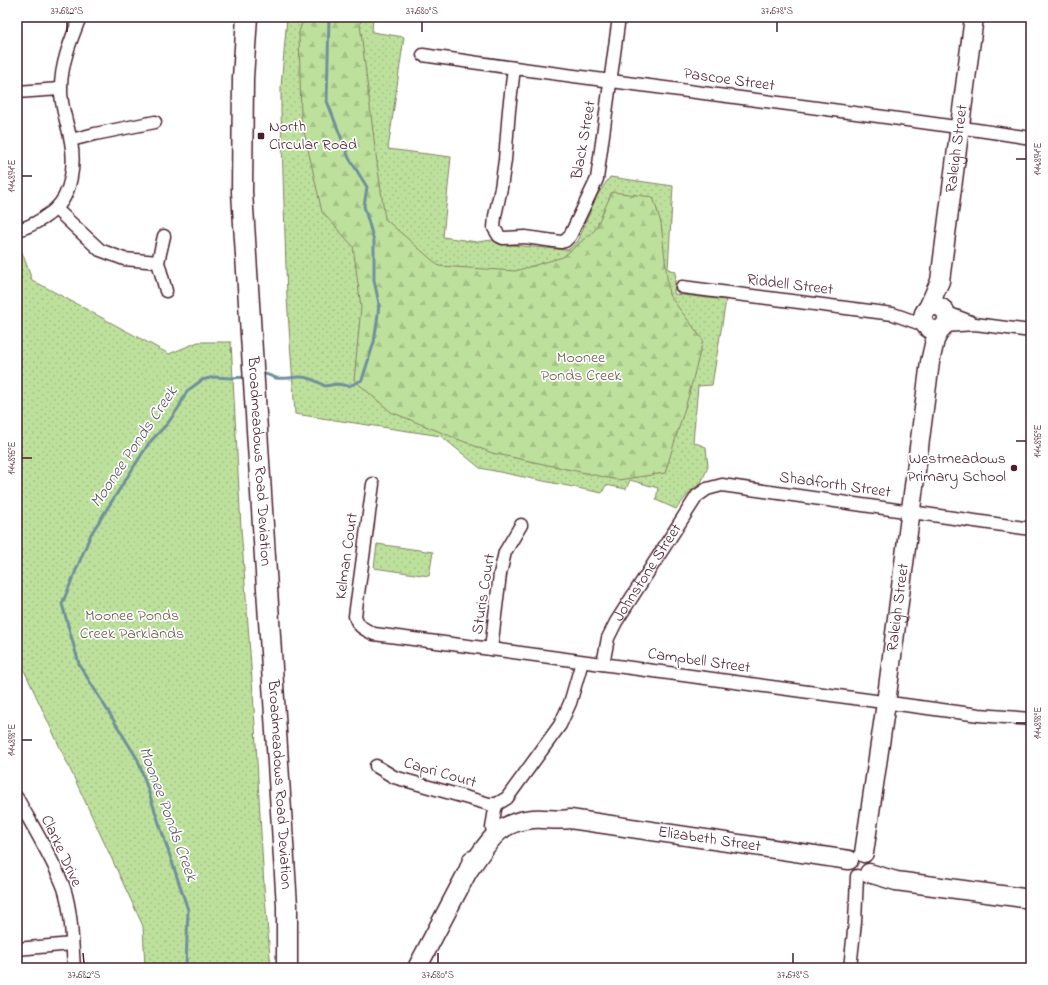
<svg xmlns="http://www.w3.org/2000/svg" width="1048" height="985" font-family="'Indie Flower',sans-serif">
  <defs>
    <pattern id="grass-dots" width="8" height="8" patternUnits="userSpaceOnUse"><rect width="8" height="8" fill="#bde19c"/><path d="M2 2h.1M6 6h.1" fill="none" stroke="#a4c187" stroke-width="1.8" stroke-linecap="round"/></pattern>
    <pattern id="forest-firs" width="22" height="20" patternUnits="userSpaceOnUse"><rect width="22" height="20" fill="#bde19c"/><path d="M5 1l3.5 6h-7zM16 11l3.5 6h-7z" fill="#a4c187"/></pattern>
  </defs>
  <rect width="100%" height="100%" fill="#fff"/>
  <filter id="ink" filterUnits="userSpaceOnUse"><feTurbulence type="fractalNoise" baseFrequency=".025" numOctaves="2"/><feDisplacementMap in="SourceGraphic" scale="8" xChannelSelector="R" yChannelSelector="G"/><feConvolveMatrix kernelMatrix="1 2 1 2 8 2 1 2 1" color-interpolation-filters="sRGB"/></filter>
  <g filter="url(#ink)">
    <path fill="url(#grass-dots)" stroke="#848064" d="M287,17H373L372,32L404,37L388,149L451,157L443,237L477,242L492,240L499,244L568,250L578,241L596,197L610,177L673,186L668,269L676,272L674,294L726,300L712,385L698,386L693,442L706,447L708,467L701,483L691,491L676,509L656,500L658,488L630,480L626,489L606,485L602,493L480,468L441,436L295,414L287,298L281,112V87Z
      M17,241H18L32,280L169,354L198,342H231L241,528L254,708L264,886L271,968H145L143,926L17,655Z
      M377,544L433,552L429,576L374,568Z"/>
    <path fill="url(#forest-firs)" stroke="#848064" d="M304,17H361L360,24L375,148L385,219L439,266L515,271L563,257L595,230L612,192L653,197L661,223L669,295L703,340L688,398L665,473L618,480L492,453L391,412L354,380L361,307L353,246L322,212L301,118L299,32Z"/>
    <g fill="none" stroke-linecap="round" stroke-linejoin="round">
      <path stroke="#70909b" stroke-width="3" d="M261,374C267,373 269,376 276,378C283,379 291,378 298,377C308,376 317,381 325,386L337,384L349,386L362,380L374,342L377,322L379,304L374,280V241L364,206L367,187L349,158L327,101L329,17
        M186,968L188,910L138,760L79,664L62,604L91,534L149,443L168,423L179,407L187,391L202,380L214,377L230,378L247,377"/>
      <defs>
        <g id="street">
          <path d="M423,55C625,85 829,107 1031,138"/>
          <path d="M514,68L509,110L505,160L501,188L495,216L494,228L499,236L503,238L525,237L561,242L565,241L570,236L597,179L619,17"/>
          <path d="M17,92L60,89"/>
          <path d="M71,140L95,134L155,122"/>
          <path d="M56,209L100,250L124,259L158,262"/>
          <path d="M17,230C26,228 34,224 42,219C46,216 51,213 54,210C72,195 75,163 71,142C68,124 60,106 61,88C61,63 71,40 80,17"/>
          <path d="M164,236L158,262L166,291"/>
          <path d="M682,287L893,314L924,325"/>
          <path d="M945,312L971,322"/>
          <path d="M944,326L975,324L1031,331"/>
          <path d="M373,484L355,616C358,627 364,629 374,634L491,649L979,715L1031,719"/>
          <path d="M491,649L500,574L505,552L521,525"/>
          <path id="s1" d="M603,664L608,638L616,622L697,496L707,489L722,485L1031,529"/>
          <path d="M376,766L394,777L489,804H497"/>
          <path d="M17,798C33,827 52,857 64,888C72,913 72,942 74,968"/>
          <path d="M492,828L495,809L497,804L507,798L560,725L570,703L582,662"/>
          <path d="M17,949L72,944"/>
          <path d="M850,968L855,922L857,876"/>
        </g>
        <g id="secondary">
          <circle cx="935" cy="318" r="12"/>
          <path id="s2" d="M928,308L940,281L974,17"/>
          <path id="s3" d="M864,853L886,703L930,362L935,340L941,329"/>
          <path id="s4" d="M468,871C488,845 495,822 533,819C545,818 557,821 570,819L849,860"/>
          <path d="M869,873L896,881L1031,899"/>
          <path d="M417,968L468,871L472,860"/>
        </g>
        <g id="primary">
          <path id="s5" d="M247,17L243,78L242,192L287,906V968"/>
        </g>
      </defs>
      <use href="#street" stroke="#4a1f2b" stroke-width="15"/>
      <use href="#secondary" stroke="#4a1f2b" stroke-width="21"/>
      <use href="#primary" stroke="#4a1f2b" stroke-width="23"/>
      <use href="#street" stroke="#fff" stroke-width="12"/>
      <use href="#secondary" stroke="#fff" stroke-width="18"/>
      <use href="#primary" stroke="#fff" stroke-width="20"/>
    </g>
  </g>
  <path fill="none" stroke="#4a1f2b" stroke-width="1.5" d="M67,22V32M422,22V32M777,22V32M1016,159H1026M22,176H32M1016,441H1026M22,458H32M1016,723H1026M22,740H32M83,953L84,963M438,953V963M793,953V963"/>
  <g fill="#4a1f2b" stroke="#fff" stroke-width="1.5">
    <rect x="257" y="132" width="8" height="8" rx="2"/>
    <circle cx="1014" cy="468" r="4"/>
  </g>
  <g text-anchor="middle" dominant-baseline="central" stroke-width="3.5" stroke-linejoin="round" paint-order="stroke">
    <g font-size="16" fill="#4a1f2b" stroke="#fff">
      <text transform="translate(729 80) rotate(8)">Pascoe Street</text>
      <text transform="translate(584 140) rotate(-80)">Black Street</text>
      <text stroke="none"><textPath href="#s2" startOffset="163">Raleigh Street</textPath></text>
      <text transform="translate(790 285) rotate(7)">Riddell Street</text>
      <text stroke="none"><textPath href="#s5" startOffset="445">Broadmeadows Road Deviation</textPath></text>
      <text transform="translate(835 485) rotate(8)">Shadforth Street</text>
      <text transform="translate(347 556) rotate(-82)">Kelman Court</text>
      <text stroke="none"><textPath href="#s1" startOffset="103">Johnstone Street</textPath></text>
      <text transform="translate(484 594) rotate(-81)">Sturis Court</text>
      <text stroke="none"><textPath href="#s3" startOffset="248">Raleigh Street</textPath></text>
      <text transform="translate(699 661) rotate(8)">Campbell Street</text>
      <text transform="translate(440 773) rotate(16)">Capri Court</text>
      <text stroke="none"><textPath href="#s5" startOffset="769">Broadmeadows Road Deviation</textPath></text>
      <text stroke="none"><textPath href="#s4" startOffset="265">Elizabeth Street</textPath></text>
      <text transform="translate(61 851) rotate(65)">Clarke Drive</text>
    </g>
    <g font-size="16" fill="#4a1f2b" stroke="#fff" text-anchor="start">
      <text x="269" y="127">North<tspan x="269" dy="18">Circular Road</tspan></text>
      <text x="1006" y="459" text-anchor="end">Westmeadows<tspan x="1006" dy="18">Primary School</tspan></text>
    </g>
    <g font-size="16" fill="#6c594d" stroke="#fff">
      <text x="581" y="358">Moonee<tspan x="581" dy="18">Ponds Creek</tspan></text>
      <text x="132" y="616">Moonee Ponds<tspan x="132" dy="18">Creek Parklands</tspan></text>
    </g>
    <g font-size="17" font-style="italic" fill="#5d5763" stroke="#fff">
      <text transform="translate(134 447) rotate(-56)">Moonee Ponds Creek</text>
      <text transform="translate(168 814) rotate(70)">Moonee Ponds Creek</text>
    </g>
  </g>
  <rect width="1048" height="985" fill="none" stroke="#fff" stroke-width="44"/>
  <rect x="22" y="22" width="1004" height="941" fill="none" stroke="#4a1f2b" stroke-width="1.5"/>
  <g font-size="10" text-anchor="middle" fill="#4a1f2b">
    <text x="67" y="14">37.682°S</text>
    <text x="422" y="14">37.680°S</text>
    <text x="777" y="14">37.678°S</text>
    <text transform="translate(1037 159) rotate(-90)" y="4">144.894°E</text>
    <text transform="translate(11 176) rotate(-90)" y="4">144.894°E</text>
    <text transform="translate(1037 441) rotate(-90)" y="4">144.896°E</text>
    <text transform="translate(11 458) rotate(-90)" y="4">144.896°E</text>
    <text transform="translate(1037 723) rotate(-90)" y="4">144.898°E</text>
    <text transform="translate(11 740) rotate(-90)" y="4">144.898°E</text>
    <text x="84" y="978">37.682°S</text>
    <text x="438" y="978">37.680°S</text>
    <text x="793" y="978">37.678°S</text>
  </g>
</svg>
